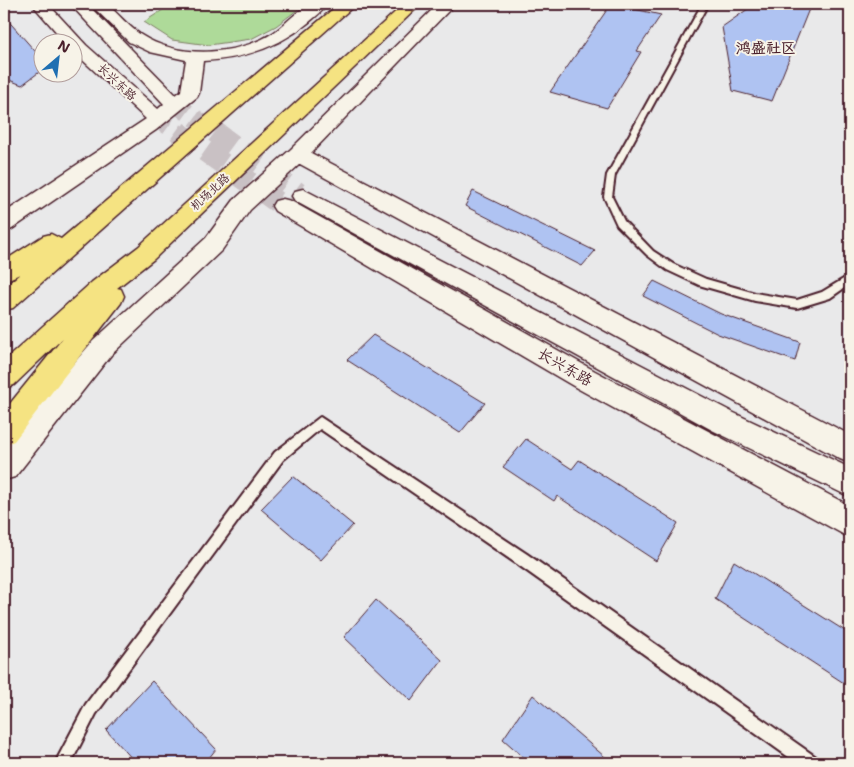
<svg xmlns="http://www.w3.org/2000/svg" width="854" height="767" font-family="'Shantell Sans','LXGW WenKai TC',sans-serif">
  <rect width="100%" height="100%" fill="#e9e9ea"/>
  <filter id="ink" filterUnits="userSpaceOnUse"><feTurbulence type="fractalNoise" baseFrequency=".02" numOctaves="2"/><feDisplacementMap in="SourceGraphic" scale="10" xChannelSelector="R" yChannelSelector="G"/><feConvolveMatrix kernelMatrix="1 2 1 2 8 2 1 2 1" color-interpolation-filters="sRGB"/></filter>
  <g filter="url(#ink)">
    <path fill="#aeda99" stroke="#7c7c62" d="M172,4H305L276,26L251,39L209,45L172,40L144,22Z"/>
    <path fill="#afc3f2" stroke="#4a1f2b" d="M611,4L661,15L637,51L641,52L607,108L550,92Z
      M755,4H811L772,101L733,91L722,27Z
      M4,16L42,59V70L22,85L4,78Z
      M473,191L595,251L582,266L465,206Z
      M654,281L721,314L800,342L795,361L718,334L643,296Z
      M373,335L485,403L460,433L347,360Z
      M526,439L572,469L579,460L678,523L656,561L557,496L554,501L503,467Z
      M293,476L353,525L321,560L261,509Z
      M734,561L850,634V687L715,599Z
      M376,600L442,660L411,701L344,637Z
      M152,681L216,749L205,763H136L106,730Z
      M533,695L612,763H530L503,739Z"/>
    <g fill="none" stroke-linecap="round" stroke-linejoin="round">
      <path stroke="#c9c1c4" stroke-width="18" stroke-dasharray="18 9" stroke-linecap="butt" d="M173,102L217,134
        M154,116L179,134"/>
      <path stroke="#c9c1c4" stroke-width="22" stroke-dasharray="22 11" stroke-linecap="butt" d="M178,132L283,206
        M215,132L298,193"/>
      <defs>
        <path id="lane" d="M702,4H708L615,175L612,197L624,221L653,251L673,264L706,279L755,293L797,300L822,292L850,275V284L830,298L797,308L755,301L699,285L667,270L647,255L617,225L604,197L607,175Z
          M320,417L527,554L816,757L818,763H797L517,564L320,429L283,460L96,714L71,763H55L86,704L275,452Z"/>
        <path id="secondary" d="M32,4H48L86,45L158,109L164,104L70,4H87L176,95L181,91L186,60L150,52L129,42L90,4H107C118,14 128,26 141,35C178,59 237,56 273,33C285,25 296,11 309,5C314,2 323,4 328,4C323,11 315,17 308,23C277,48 243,59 203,61L199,93L197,97L156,130L12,229L4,232V213L146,119L74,52L72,42H65Z
          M438,4H455L311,153L850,435V463L840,459L300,164L250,210L222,250L111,355L15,477L4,480V445L93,341L206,238L234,200L291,149Z
          M303,189L732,412L850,468V497L712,430L295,201L292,196L295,191Z
          M283,199L291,201L595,371L850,506V538L575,387L275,211L272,206L275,201Z"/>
        <path id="highway" d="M339,4H356L13,308L4,310V287L20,274L4,281V261L43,236L51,234L61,239Z
          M404,4H421L154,259L117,288L121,289L124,296L121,303L14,441L4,445V411L63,338L14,385L4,388V361L92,282L138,247Z"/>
      </defs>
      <use href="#lane" stroke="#4a1f2b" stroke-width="4"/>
      <use href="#secondary" stroke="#4a1f2b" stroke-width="3"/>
      <use href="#highway" stroke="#4a1f2b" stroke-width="3"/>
      <use href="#lane" fill="#f7f3e8" fill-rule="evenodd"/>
      <use href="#secondary" fill="#f7f3e8" fill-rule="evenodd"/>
      <use href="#highway" fill="#f5e382" fill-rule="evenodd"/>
    </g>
  </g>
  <g text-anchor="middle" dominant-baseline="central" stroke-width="4" stroke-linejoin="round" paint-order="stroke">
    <g font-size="12" fill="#4a1f2b" stroke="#f7f3e8">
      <text transform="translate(117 82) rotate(43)">长兴东路</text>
      <text transform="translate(210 192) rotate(-43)">机场北路</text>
    </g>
    <g font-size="15" font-weight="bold" fill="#4a1f2b" stroke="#f7f3e8">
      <text x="766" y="48">鸿盛社区</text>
    </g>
    <g font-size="15" fill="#4a1f2b" stroke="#f7f3e8">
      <text transform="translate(565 367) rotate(30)">长兴东路</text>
    </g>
  </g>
  <rect width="854" height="767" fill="none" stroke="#f7f3e8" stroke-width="20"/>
  <rect x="10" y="10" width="834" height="747" fill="none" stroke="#4a1f2b" stroke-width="2" filter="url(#ink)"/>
  <g transform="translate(58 58) rotate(28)"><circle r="24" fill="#f7f3e8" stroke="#b29e9c"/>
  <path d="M0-4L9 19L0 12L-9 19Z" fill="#1f6fb2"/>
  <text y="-8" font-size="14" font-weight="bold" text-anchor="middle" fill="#4a1f2b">N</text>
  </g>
</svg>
